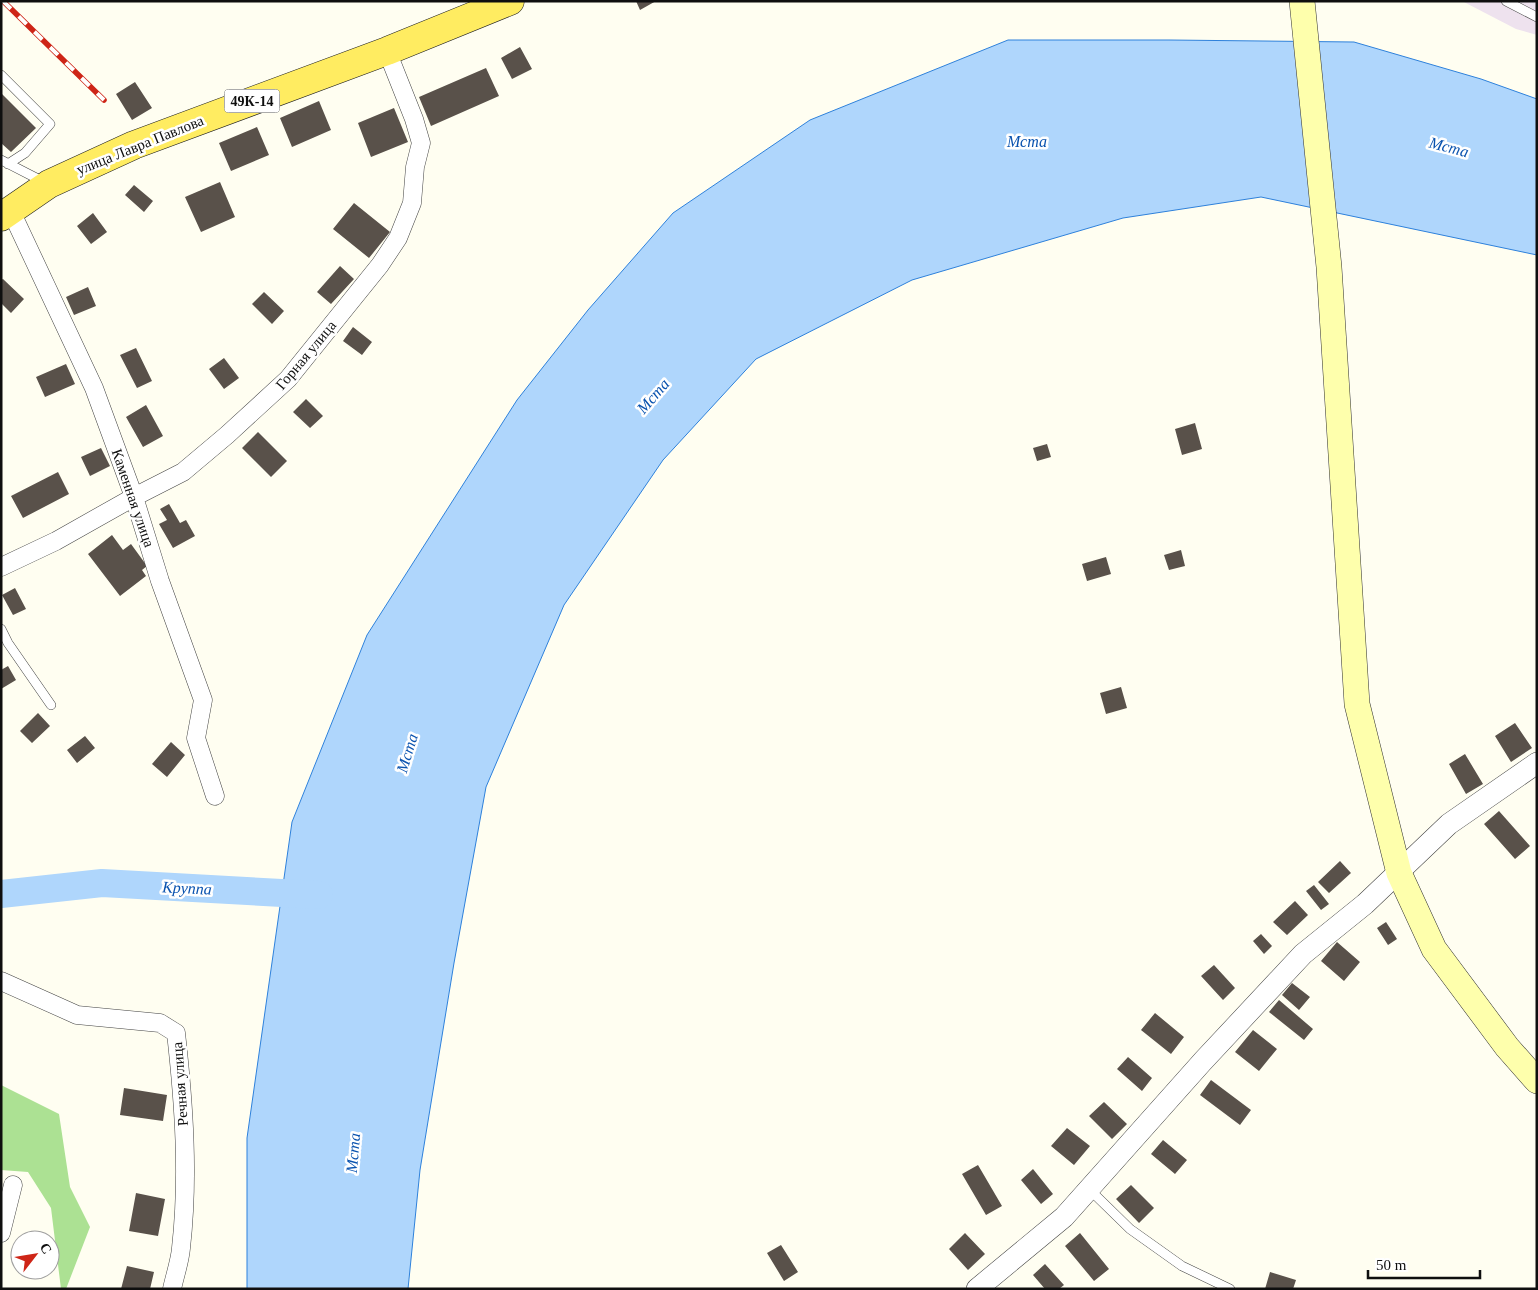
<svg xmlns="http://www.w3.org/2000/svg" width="1538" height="1290" font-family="Georgia,serif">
  <rect width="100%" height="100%" fill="#fffef1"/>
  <path fill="#eee2ee" d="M1462,1H1537V35L1516,29Z"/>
  <path fill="#ace193" d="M1,1085L59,1114L70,1187L90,1227L66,1289H61L51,1208L28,1172L1,1170Z"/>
  <path fill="#afd6fc" stroke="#2e81db" d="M1008,40H1169L1354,42L1481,79L1537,99V255L1261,197L1123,218L912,280L756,359L663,460L564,605L486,787L454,963L420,1170L408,1289H247V1138L292,822L367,635L517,400L588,310L673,213L810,120Z"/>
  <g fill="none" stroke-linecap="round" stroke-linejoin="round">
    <path stroke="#afd6fc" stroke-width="28" d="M1,894L102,883L319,895"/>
  </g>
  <path fill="#59514a" d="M636,1H656L640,10Z
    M520,47L532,69L512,79L501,58Z
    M486,68L499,96L431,126L419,97Z
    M135,82L152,108L132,120L116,94Z
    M1,93L36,128L11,152L1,143Z
    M319,101L331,130L292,147L280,118Z
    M394,108L408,142L371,157L358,123Z
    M257,127L269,155L231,171L219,143Z
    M220,182L235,217L201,232L185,197Z
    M134,185L153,201L144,212L125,195Z
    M354,203L390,232L369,258L333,229Z
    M93,213L107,232L91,244L77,226Z
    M340,266L354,279L331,304L317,292Z
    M3,279L24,299L11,313L1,303V280Z
    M88,287L96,306L74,315L66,297Z
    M264,292L284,311L272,324L252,304Z
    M353,327L372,342L362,355L343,341Z
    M136,348L152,381L137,388L120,355Z
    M224,358L239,378L224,389L209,369Z
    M66,364L75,384L45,397L36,377Z
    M306,399L323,416L310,428L293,412Z
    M146,405L163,436L143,447L126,417Z
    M1195,423L1202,449L1182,455L1175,429Z
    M258,432L287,461L271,477L242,448Z
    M1047,444L1051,457L1037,461L1033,448Z
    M101,448L110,466L90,476L81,457Z
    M58,472L69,494L23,518L11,496Z
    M169,504L180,523L186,520L195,536L173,548L159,524L167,520L160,509Z
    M112,535L123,550L131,544L147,566L142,570L146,576L120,596L88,554Z
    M1181,550L1185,566L1169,570L1164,555Z
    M1106,557L1111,574L1087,581L1082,564Z
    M15,588L26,609L13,615L2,595Z
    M8,666L16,680L1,689V670Z
    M1121,687L1127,708L1106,714L1100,693Z
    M38,713L50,726L32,743L20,731Z
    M1515,723L1532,748L1511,762L1495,736Z
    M85,736L95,748L77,763L67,750Z
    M171,742L185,755L167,777L152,764Z
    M1465,754L1483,784L1466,794L1449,764Z
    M1499,811L1530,846L1515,859L1484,824Z
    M1340,861L1351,873L1329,893L1318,882Z
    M1314,885L1329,904L1321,910L1306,891Z
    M1295,901L1308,915L1287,935L1273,922Z
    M1386,922L1397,939L1388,945L1377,928Z
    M1261,934L1272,946L1264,954L1253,941Z
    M1337,942L1360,962L1344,981L1321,961Z
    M1214,965L1235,988L1223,1000L1201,976Z
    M1292,983L1310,997L1299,1010L1282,995Z
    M1279,1000L1313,1029L1304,1040L1269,1012Z
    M1155,1013L1184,1037L1171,1054L1141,1030Z
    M1253,1030L1277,1049L1259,1071L1235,1052Z
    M1128,1057L1152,1078L1142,1091L1117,1069Z
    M1211,1080L1251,1110L1240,1125L1200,1095Z
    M124,1088L167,1095L163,1121L120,1115Z
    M1104,1102L1127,1124L1112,1139L1089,1116Z
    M1067,1128L1090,1146L1074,1165L1051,1146Z
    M1163,1140L1187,1160L1175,1174L1151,1154Z
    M978,1165L1002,1206L986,1215L962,1174Z
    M1033,1169L1053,1194L1041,1204L1021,1180Z
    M1131,1185L1154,1208L1139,1223L1116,1199Z
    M136,1193L165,1199L158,1236L129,1231Z
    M965,1233L985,1254L968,1270L949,1249Z
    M1080,1233L1109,1269L1094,1281L1065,1246Z
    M781,1245L798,1272L784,1281L767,1253Z
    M1045,1264L1064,1285L1059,1289H1045L1033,1275Z
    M127,1266L154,1272L150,1289H121Z
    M1270,1272L1296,1280L1293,1289H1265Z"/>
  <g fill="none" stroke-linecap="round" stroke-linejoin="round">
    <defs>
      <path id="service" d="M1506,1L1537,17
        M1,75L50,124L25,153L8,164
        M1,160L44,182
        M1,629L8,643L51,705
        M1089,1189L1130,1229L1182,1266L1230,1289"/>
      <path id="minor" d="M10,209L94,388L134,497L160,581L203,700L196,738L215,796
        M1,567L56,541L134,497L183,472L227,435L288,379L380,265L398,238L412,203L415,167L421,143L414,119L387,51
        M1,981L77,1015L160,1023L176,1033C184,1104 189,1177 181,1248C180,1261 175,1275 172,1289
        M1,1233L13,1185"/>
      <path id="tertiary" d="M977,1289L1064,1217L1203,1061L1303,954L1365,904L1449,824L1537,763"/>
      <path id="secondary" d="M1302,1L1329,267L1357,704L1399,873L1434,949L1507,1047L1537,1081"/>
      <path id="primary" d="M1,217L49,184L134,145L387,51L510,1"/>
    </defs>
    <use href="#service" stroke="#424242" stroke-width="10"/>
    <use href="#minor" stroke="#424242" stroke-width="19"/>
    <use href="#tertiary" stroke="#424242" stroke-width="22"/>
    <use href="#secondary" stroke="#313131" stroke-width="26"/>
    <use href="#primary" stroke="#202020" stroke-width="29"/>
    <use href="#service" stroke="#fff" stroke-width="9"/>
    <use href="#minor" stroke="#fff" stroke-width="18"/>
    <use href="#tertiary" stroke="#fff" stroke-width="21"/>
    <use href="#secondary" stroke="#feffac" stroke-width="25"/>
    <use href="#primary" stroke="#ffec61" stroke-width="28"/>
    <defs>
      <path id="rail" d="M3,1L104,100"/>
    </defs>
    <use href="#rail" stroke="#ce2517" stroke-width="5.5"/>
    <use href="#rail" stroke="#fff" stroke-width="4" stroke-dasharray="11" stroke-linecap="butt"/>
  </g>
  <g text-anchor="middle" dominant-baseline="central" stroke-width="5" stroke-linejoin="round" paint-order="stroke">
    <rect fill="#fff" stroke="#575757" stroke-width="1" x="224.5" y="89.5" width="55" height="23" rx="4"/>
    <g font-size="14" font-weight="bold" fill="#0f0f0f">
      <text x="252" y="101">49К-14</text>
    </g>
    <g font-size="15" fill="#0f0f0f" stroke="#fff">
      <text transform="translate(140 145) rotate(-22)">улица Лавра Павлова</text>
      <text transform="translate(306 355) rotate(-50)">Горная улица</text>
      <text transform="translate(133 498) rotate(71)">Каменная улица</text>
      <text transform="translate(180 1084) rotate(-94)">Речная улица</text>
    </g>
    <g font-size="16" font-style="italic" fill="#0a53af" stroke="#fff">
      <text x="1027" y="141">Мста</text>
      <text transform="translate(1449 147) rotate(15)">Мста</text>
      <text transform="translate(653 396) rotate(-49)">Мста</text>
      <text transform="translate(407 753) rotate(-73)">Мста</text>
      <text transform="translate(187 888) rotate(3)">Круппа</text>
      <text transform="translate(353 1153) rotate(-85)">Мста</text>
    </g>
  </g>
  <rect width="1538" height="1290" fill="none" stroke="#0f0f0f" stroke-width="5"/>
  <g transform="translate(35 1255) rotate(59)"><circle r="24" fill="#ffffff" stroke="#9f9f9f"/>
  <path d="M0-4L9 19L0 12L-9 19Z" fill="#ce2517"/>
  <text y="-8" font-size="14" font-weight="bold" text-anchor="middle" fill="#0f0f0f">С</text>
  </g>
  <path d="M1368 1270v8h112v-8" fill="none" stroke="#0f0f0f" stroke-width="2.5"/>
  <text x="1376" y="1270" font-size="15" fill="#0f0f0f" stroke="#ffffff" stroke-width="4" paint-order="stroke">50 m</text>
</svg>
